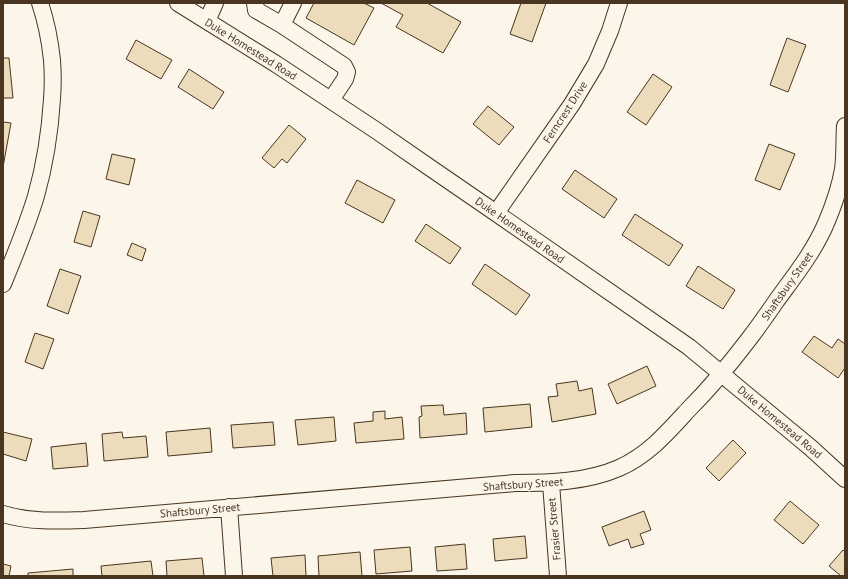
<svg xmlns="http://www.w3.org/2000/svg" width="848" height="579" font-family="'PT Sans',sans-serif">
  <rect width="100%" height="100%" fill="#fbf6e9"/>
  <path fill="#ecdcbc" stroke="#4a3520" d="M314,3H364L374,8L354,45L306,18Z
    M381,3H427L461,22L443,53L396,27L403,15Z
    M521,3H546L532,42L510,34Z
    M787,38L806,45L788,92L770,85Z
    M136,40L172,60L161,79L126,59Z
    M3,58H9L13,98H3Z
    M189,69L224,92L213,109L178,87Z
    M653,74L672,87L646,125L627,112Z
    M488,106L514,127L499,145L473,124Z
    M3,122L11,123L3,167Z
    M289,125L306,139L287,163L282,159L274,168L262,158Z
    M769,144L795,154L780,190L755,180Z
    M112,154L135,159L129,185L106,179Z
    M575,170L617,199L604,218L562,189Z
    M357,180L395,200L383,223L345,203Z
    M83,211L100,216L91,247L74,242Z
    M635,214L683,245L669,266L622,235Z
    M426,224L461,248L450,264L415,241Z
    M132,243L146,249L142,261L127,255Z
    M485,264L530,295L516,315L472,284Z
    M698,266L735,290L723,309L686,286Z
    M60,269L81,276L68,314L47,306Z
    M35,333L54,339L43,369L25,362Z
    M814,336L832,348L838,339L845,344V368L838,378L802,352Z
    M647,366L656,386L617,404L608,384Z
    M577,381L579,391L592,388L596,414L552,422L548,397L558,396L556,384Z
    M530,404L532,427L485,432L483,408Z
    M443,405L444,415L466,413L467,434L420,438L419,417L422,416L421,406Z
    M385,411V419L402,417L404,439L356,443L354,423L373,421V412Z
    M334,417L336,441L298,445L295,420Z
    M273,422L275,445L233,448L231,425Z
    M210,428L212,452L168,456L166,432Z
    M3,432L32,439L26,461L3,454Z
    M122,432L123,438L146,436L148,457L104,461L102,434Z
    M733,440L746,453L719,481L706,468Z
    M86,443L88,466L53,469L51,447Z
    M790,501L819,525L803,544L774,520Z
    M644,511L651,530L640,534L644,544L631,548L628,539L609,546L602,527Z
    M525,536L527,558L495,561L493,539Z
    M465,544L467,569L437,571L435,547Z
    M410,547L412,571L376,574L374,550Z
    M843,550L845,552V576H841L829,566Z
    M360,552L362,576H319L318,556Z
    M305,555L306,576H273L271,558Z
    M202,558L204,576H167L166,561Z
    M151,561L153,576H102L101,566Z
    M3,564L11,566L9,576H3Z
    M73,569V576H28V573Z"/>
  <g fill="none" stroke-linecap="round" stroke-linejoin="round">
    <defs>
      <path id="minor" d="M178,3L276,64L377,131L429,167L496,213L689,347L811,448L845,479
        M255,3L256,10L282,25
        M293,3L282,25L344,66L347,72L345,79L331,100
        M207,21L215,3
        M496,213L572,104L596,64L610,31L619,3
        M3,284C15,255 27,226 36,196C45,164 50,132 52,99C53,86 53,73 52,60C50,41 46,21 40,3
        M551,483L558,576
        M229,507L234,576
        M3,514C29,522 57,521 84,520L515,483C549,483 587,482 619,468C648,455 667,433 688,410C710,388 730,364 749,339C759,326 768,313 777,300C796,274 815,250 827,221C834,204 840,187 843,169C845,155 844,140 845,126"/>
    </defs>
    <use href="#minor" stroke="#4a3520" stroke-width="18"/>
    <use href="#minor" stroke="#fbf6e9" stroke-width="16"/>
  </g>
  <g text-anchor="middle" dominant-baseline="central" stroke-width="3" stroke-linejoin="round" paint-order="stroke">
    <g font-size="11" fill="#4a3520" stroke="#fbf6e9">
      <text transform="translate(251 49) rotate(32)">Duke Homestead Road</text>
      <text transform="translate(565 112) rotate(-57)">Ferncrest Drive</text>
      <text transform="translate(520 230) rotate(35)">Duke Homestead Road</text>
      <text transform="translate(787 286) rotate(-55)">Shaftsbury Street</text>
      <text transform="translate(780 422) rotate(40)">Duke Homestead Road</text>
      <text transform="translate(523 484) rotate(-4)">Shaftsbury Street</text>
      <text transform="translate(200 510) rotate(-5)">Shaftsbury Street</text>
      <text transform="translate(554 529) rotate(-95)">Frasier Street</text>
    </g>
  </g>
  <rect width="848" height="579" fill="none" stroke="#4a3520" stroke-width="8"/>
</svg>
